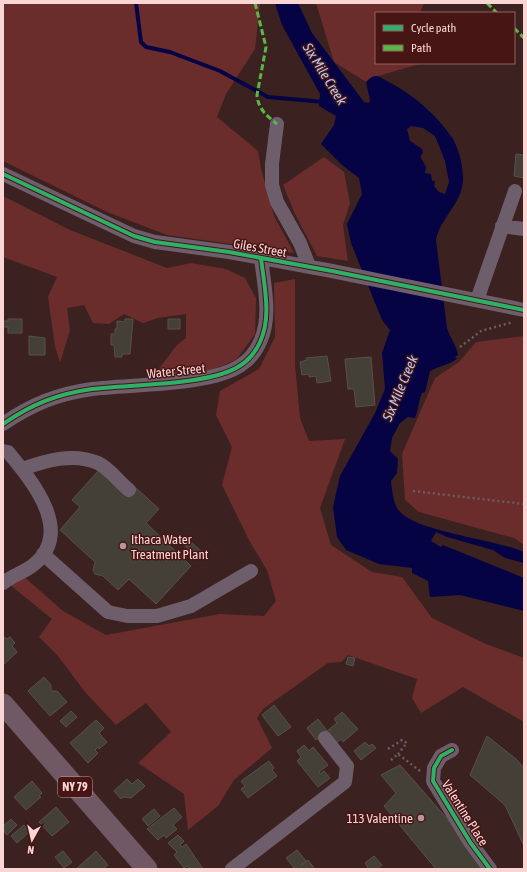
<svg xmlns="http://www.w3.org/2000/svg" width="527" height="872" font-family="'Asap Condensed',sans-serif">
  <rect width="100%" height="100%" fill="#3c2121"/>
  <path fill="#6b2d2c" d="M3,3H260L255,49L226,94L217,117L258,151L261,168L274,216L294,253L167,235L107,212L3,161Z
    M316,3H424L420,13H376V63H423L371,78L366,82L334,62Z
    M324,157L344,172L350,203L343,225L348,261L317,256L295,214L283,185Z
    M3,196L70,230L167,268L191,263L226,269L245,278L256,298L255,334L237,359L207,373L151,379L177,345L186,338V314L158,318L143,323L124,314L109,324L93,323L84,305L67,308L70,330L60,363L55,346L48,297L57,277L3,257Z
    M295,279V365L300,418L309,441L345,439L320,508L331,545L372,572L402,577L432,618L486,644L524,658V722L463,687L421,713L412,698L417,679L348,655L341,662L328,663L263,709L257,718L272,748L234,780L218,806L188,830L184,794L138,763L171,732L146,703L116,725L85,692L58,656L39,637L52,619L9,584L21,574L63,611L106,635L220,614L264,616L276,601L267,570L250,542L222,485L232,447L216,415L220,391L259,369L275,337L274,283Z
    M524,336V545L514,538L419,512L405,500L402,454L435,378L459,362L476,342Z"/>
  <path fill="#050344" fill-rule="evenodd" d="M275,3H298L312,33L364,102L369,103L370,100L366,82C369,79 372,76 376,76C380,76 384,80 387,81C413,94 437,115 453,139C460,152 463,166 463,180C462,204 440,218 436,240L447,328C450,338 457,346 458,355L455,357L457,359C448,365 440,366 430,371L425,392L422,393C418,402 419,409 415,418L408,417L400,423L392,438L390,451L398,459L397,473L391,481C392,490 393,503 399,511C417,532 494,539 524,552V563L505,558L493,550L447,537L436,532L431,541L441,547L443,545L524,578V611L460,595L430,597L428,581L412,573V568L379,564L346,550L337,537L333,507L340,476L375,413L385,389L382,353L390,330L382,320L351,243L347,224L362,194L359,178L342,165L321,144L334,125L336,116L319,106L320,94L282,25ZM411,126L423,128L435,136L445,161L449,182L445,194L439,192L434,186L435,181H432L431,174L425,173L426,167L420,156L423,153L422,149L410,141L407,129Z"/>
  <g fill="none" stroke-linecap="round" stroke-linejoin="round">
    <path stroke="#050344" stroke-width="4" d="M136,3L141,42L146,47L170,52L220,71L268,97L324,102"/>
  </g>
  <path fill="#443f37" stroke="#565149" d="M516,154L524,155V178L514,176Z
    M8,319H22V333H8V327H3V321H8Z
    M125,319H133L130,354H122V357H115L114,345H111V334H115V329H117V321L125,322Z
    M168,319H180V329H168Z
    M29,336L45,338V355H29Z
    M327,356L331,381L317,383L316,376L309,377V374L302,375L300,362L307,360L306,358Z
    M371,357L375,405L356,407L354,389H348L345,359Z
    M99,470L128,497L136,488L159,509L146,523L191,566L156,604L129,579L118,590L103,576L95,574L93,570L95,562L60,530L80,507L72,500Z
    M190,541L201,551L196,556L185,546Z
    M3,636L7,639L10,637L15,643L12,646L17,652L3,665Z
    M348,657L355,658L353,666L346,664Z
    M44,677L51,685V691H57L67,702L50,716L28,691Z
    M274,705L291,727L278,736L262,715Z
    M71,711L77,717L66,727L60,721Z
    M342,712L358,729L343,742L341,739L336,743L327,732L316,740L307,728L318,719L327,731L337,723L334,719Z
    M96,720L104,728L99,733L107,742L99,749L98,747L95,750L98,753L88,763L70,743Z
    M487,736L516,759L524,768V846L505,805L470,775Z
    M365,742L369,746L372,744L376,748L361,760L354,751Z
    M304,745L309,751L313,747L328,765L319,772L320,774L324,771L330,778L318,787L297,761L301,757L297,751Z
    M269,761L274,768L272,770L277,776L248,798L241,789L245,786L241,781Z
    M400,765L458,831L482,869H436L384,806L396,793L381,775Z
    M127,779L132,784L138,779L145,786L131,798L123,797L121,799L114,791Z
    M32,781L42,793L39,796L41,797L26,810L14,797Z
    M56,807L69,822L52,836L39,822Z
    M174,808L182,817L173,825L177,829L166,838L164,835L158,840L147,829Z
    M154,809L160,816L148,826L142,819Z
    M11,819L17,825L7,835L3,830V826Z
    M24,825L29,832L17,843L11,836Z
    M178,835L184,841L180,845L182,847L186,844L203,869H190L187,866L184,868L174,855L177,852L168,843Z
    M297,850L306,861L295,869L286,858Z
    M63,851L72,862L64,868L55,857Z
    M96,851L108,865L103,869H76Z
    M374,856L382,865L377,869H369L365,863Z
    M308,860L315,869H298Z"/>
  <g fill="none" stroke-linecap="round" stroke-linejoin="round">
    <path stroke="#6d5c64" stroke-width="2.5" stroke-dasharray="2 3" stroke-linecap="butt" d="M460,347L481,331L513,322
      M413,491L524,504
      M388,749L402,740L407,743L398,754
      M391,760L398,754L420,771"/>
    <path stroke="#6e5e6b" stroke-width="14" d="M277,124L272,164V185L277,202L300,243L309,266
      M3,174L134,236L155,242L229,252L332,271L524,310
      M502,226L524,229
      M477,300L515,191
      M3,424C32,404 57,394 92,389C131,384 211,386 241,365C250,359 256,351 260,342C272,317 264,285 261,258
      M3,451L8,452C32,481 76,533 32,566C22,573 13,575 3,583
      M22,469C45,461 73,452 98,463C109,468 119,482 129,490
      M43,554L108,612L127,616H157L191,606L251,571
      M452,750L441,756L434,768L433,781L470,842L490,869
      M232,869L345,782L347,766L325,738"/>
    <path stroke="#705865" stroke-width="21" d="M3,704L147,869"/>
    <path stroke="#58b947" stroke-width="3" stroke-dasharray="6 3" stroke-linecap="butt" d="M255,3L266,47L257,95C258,109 267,116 277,124
      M487,3L497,13
      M514,28L524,38"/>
    <defs>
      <path id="cycleway" d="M3,174L134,236L155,242L229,252L332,271L524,310
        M3,424C32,404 57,394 92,389C131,384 211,386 241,365C250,359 256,351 260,342C272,317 264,285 261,258
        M452,750L441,756L434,768L433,781L470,842L490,869"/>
    </defs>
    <use href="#cycleway" stroke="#481515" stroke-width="6"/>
    <use href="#cycleway" stroke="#2db169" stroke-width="4"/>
  </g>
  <g fill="#b79795" stroke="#481515" stroke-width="1.5">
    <circle cx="123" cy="546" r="4"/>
    <circle cx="421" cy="818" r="4"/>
  </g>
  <g text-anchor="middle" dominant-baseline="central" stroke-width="3" stroke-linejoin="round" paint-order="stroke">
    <rect fill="#481515" stroke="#c49c9a" stroke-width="1" x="58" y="777" width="34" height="20" rx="3"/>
    <g font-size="12" font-weight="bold" fill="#f9d6d3">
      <text x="75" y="787">NY 79</text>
    </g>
    <g font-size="13" fill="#f9d6d3" stroke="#481515">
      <text transform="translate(260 248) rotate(10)">Giles Street</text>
      <text transform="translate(176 371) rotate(-6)">Water Street</text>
      <text transform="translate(465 813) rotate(58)">Valentine Place</text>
    </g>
    <g font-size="13" fill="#f9d6d3" stroke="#481515" text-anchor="start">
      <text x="131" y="539">Ithaca Water<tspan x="131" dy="15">Treatment Plant</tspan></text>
      <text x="413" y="818" text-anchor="end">113 Valentine</text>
    </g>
    <g font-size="14" font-style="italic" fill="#b4caf3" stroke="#481515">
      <text transform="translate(325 74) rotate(58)">Six Mile Creek</text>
      <text transform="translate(400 388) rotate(-67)">Six Mile Creek</text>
    </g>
  </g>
  <rect width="527" height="872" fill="none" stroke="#f9d6d3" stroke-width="8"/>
  <rect x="375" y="12" width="140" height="52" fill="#481515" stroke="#8f6261"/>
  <rect x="383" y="25" width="20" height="6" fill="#2db169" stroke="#8f6261"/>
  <text x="411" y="32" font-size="12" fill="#f9d6d3">Cycle path</text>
  <rect x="383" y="45" width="20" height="6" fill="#58b947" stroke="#8f6261"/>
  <text x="411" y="52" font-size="12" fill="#f9d6d3">Path</text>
  <g transform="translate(32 840) rotate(188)" stroke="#481515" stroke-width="3" paint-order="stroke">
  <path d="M0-3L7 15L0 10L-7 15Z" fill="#f9d6d3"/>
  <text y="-6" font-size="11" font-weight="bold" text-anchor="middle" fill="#f9d6d3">N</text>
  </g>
</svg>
